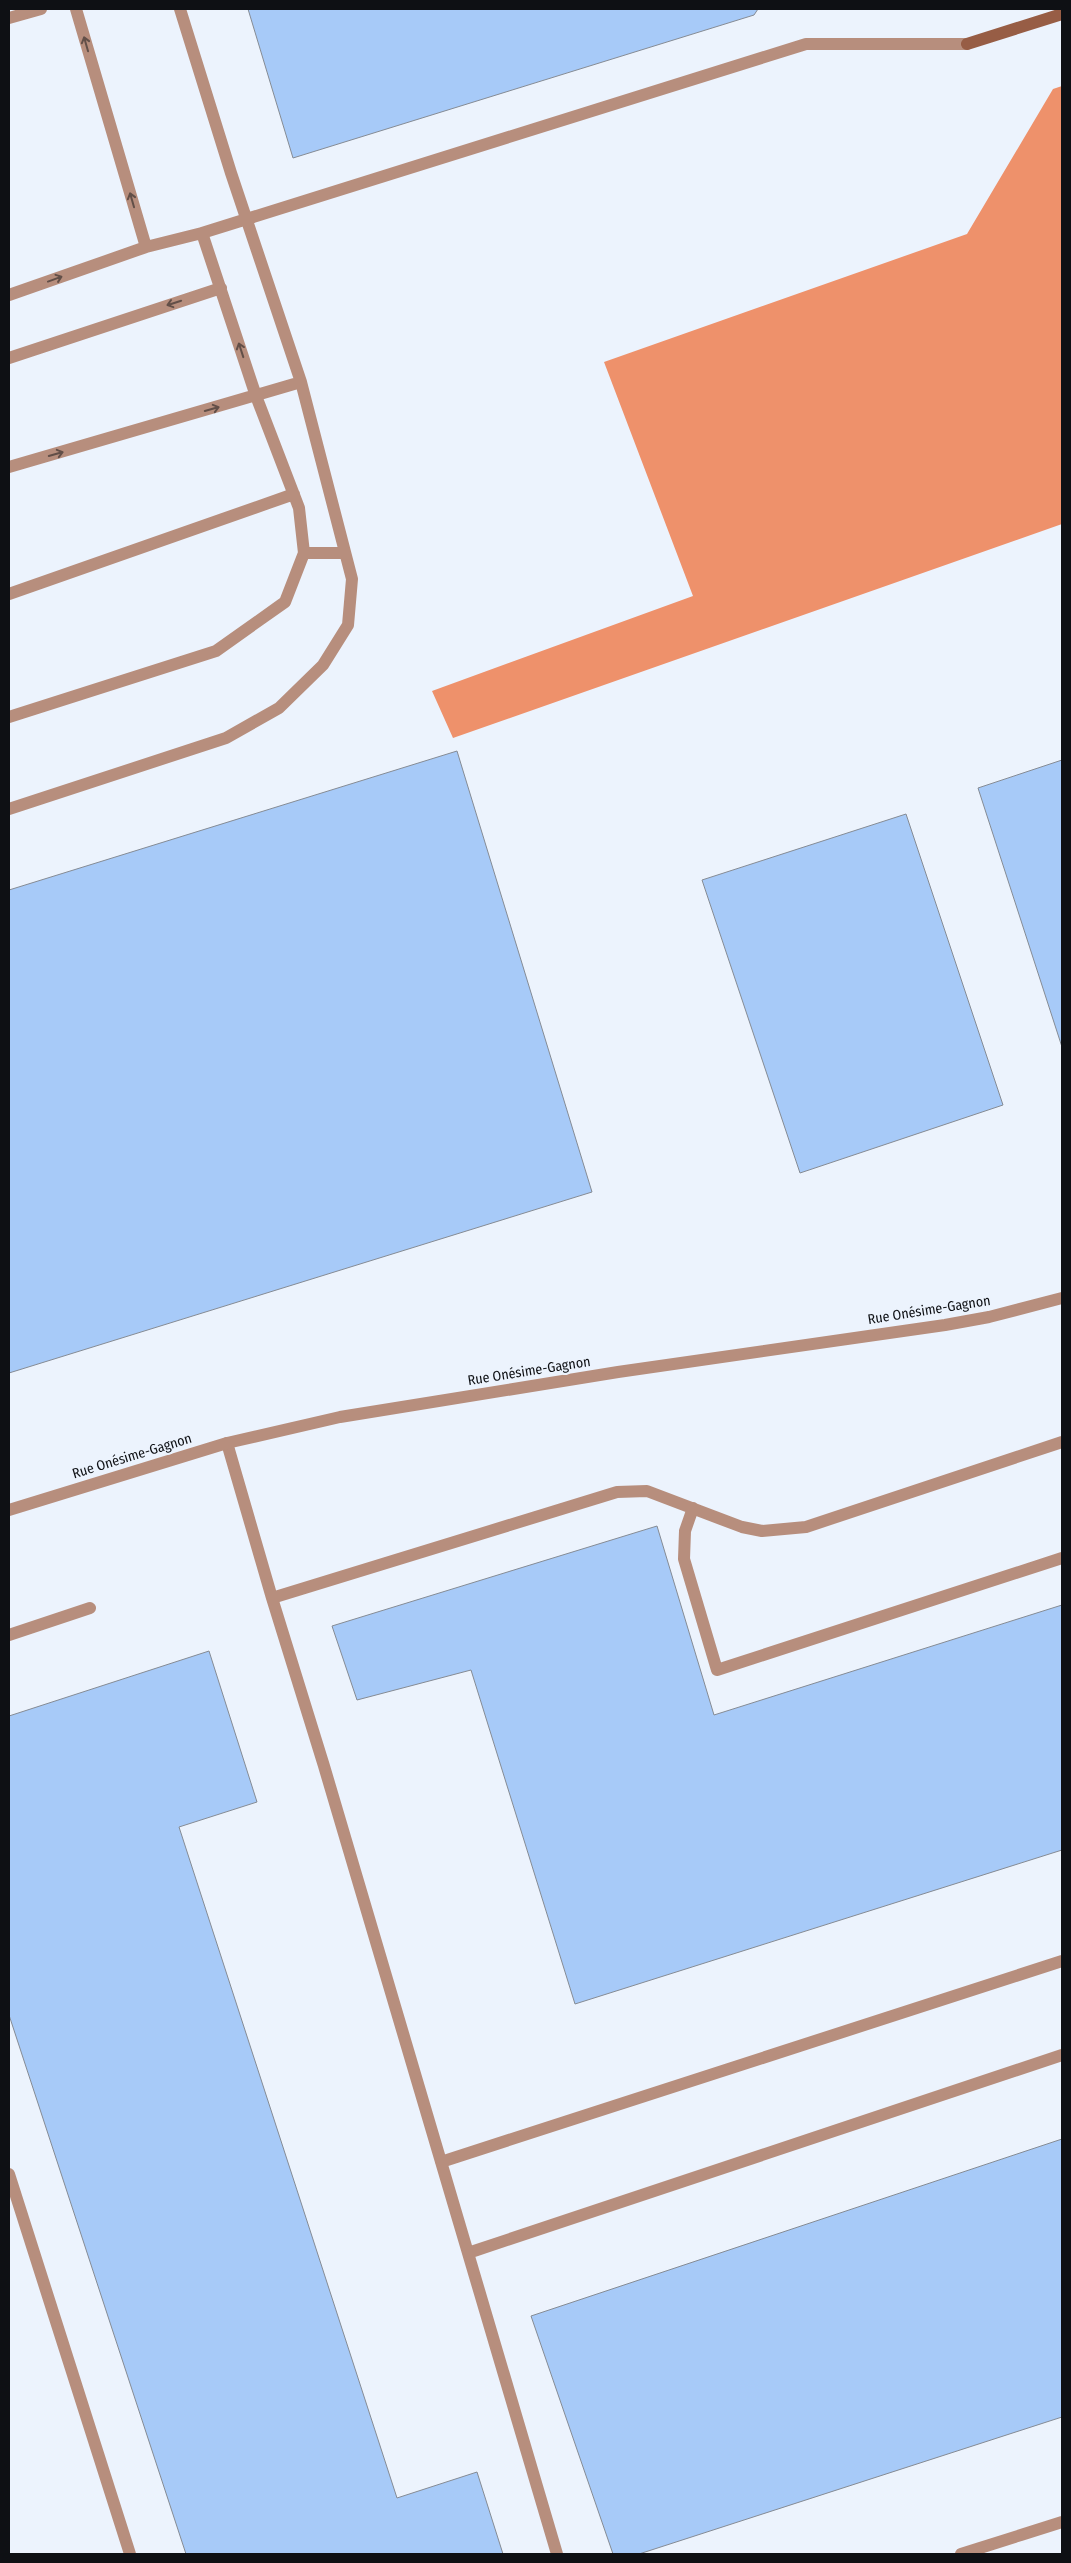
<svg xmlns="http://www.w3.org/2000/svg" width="1071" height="2563" font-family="'Fira Sans Condensed',sans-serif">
  <rect width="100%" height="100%" fill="#ecf3fd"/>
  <path fill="#ee916b" d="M1062,86V524L453,738L432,691L693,596L604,362L967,234L1053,89Z"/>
  <path fill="#a7caf8" stroke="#858b94" d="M248,9H758L754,15L293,158Z
    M457,751L592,1192L9,1373V890Z
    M1062,760V1047L978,788Z
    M906,814L1003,1105L800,1173L702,880Z
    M657,1526L714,1715L1062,1605V1850L575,2004L471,1670L357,1700L332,1626Z
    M209,1651L257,1802L179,1827L397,2498L477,2472L503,2554H186L9,2015V1716Z
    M1062,2139V2417L639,2554H613L531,2316Z"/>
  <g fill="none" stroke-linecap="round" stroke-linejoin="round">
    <path stroke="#b78e7d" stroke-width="12" d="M76,9L146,247
      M9,18L41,9
      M9,295L146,247L202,233L806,44H967
      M9,358L221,288
      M9,467L301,382L231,173L180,9
      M304,553H345
      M9,594L294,494
      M9,717L216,651L285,602L304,553L299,508L256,396L202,233
      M9,809L226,738L279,708L323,665L348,625L352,579L301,382
      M227,1443L272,1598L617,1492L647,1491L742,1527L762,1531L806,1527L1062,1442
      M693,1508L685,1531L684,1559L717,1670L1062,1558
      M272,1598L324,1766L557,2554
      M9,1635L90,1608
      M441,2162L1062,1961
      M9,2174L130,2554
      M468,2253L1062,2055
      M961,2554L1062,2522"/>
    <path stroke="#b78e7d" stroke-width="12" d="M9,1510L227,1443L340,1417L618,1372L945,1325L989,1317L1062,1298"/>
    <path stroke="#975d45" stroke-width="12" d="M967,44L1062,14"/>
  </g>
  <defs><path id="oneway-shaft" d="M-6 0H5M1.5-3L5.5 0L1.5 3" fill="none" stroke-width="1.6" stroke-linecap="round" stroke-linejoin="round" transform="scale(1.25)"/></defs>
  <g stroke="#624f48">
    <use href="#oneway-shaft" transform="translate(86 44) rotate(-106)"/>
    <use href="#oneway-shaft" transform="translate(132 200) rotate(-106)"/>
    <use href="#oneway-shaft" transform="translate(55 279) rotate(-20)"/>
    <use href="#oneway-shaft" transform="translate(174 303) rotate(162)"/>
    <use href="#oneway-shaft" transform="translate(241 350) rotate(-108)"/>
    <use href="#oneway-shaft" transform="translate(212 409) rotate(-16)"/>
    <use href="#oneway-shaft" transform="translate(56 454) rotate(-16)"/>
  </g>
  <g text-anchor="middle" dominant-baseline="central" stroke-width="4.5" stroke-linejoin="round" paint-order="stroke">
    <g font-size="14" fill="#0e1014" stroke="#ecf3fd">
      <text transform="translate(929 1310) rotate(-9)">Rue Onésime-Gagnon</text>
      <text transform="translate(529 1371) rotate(-9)">Rue Onésime-Gagnon</text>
      <text transform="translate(132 1456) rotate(-17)">Rue Onésime-Gagnon</text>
    </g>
  </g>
  <rect width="1071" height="2563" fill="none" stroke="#0e1014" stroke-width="20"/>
</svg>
